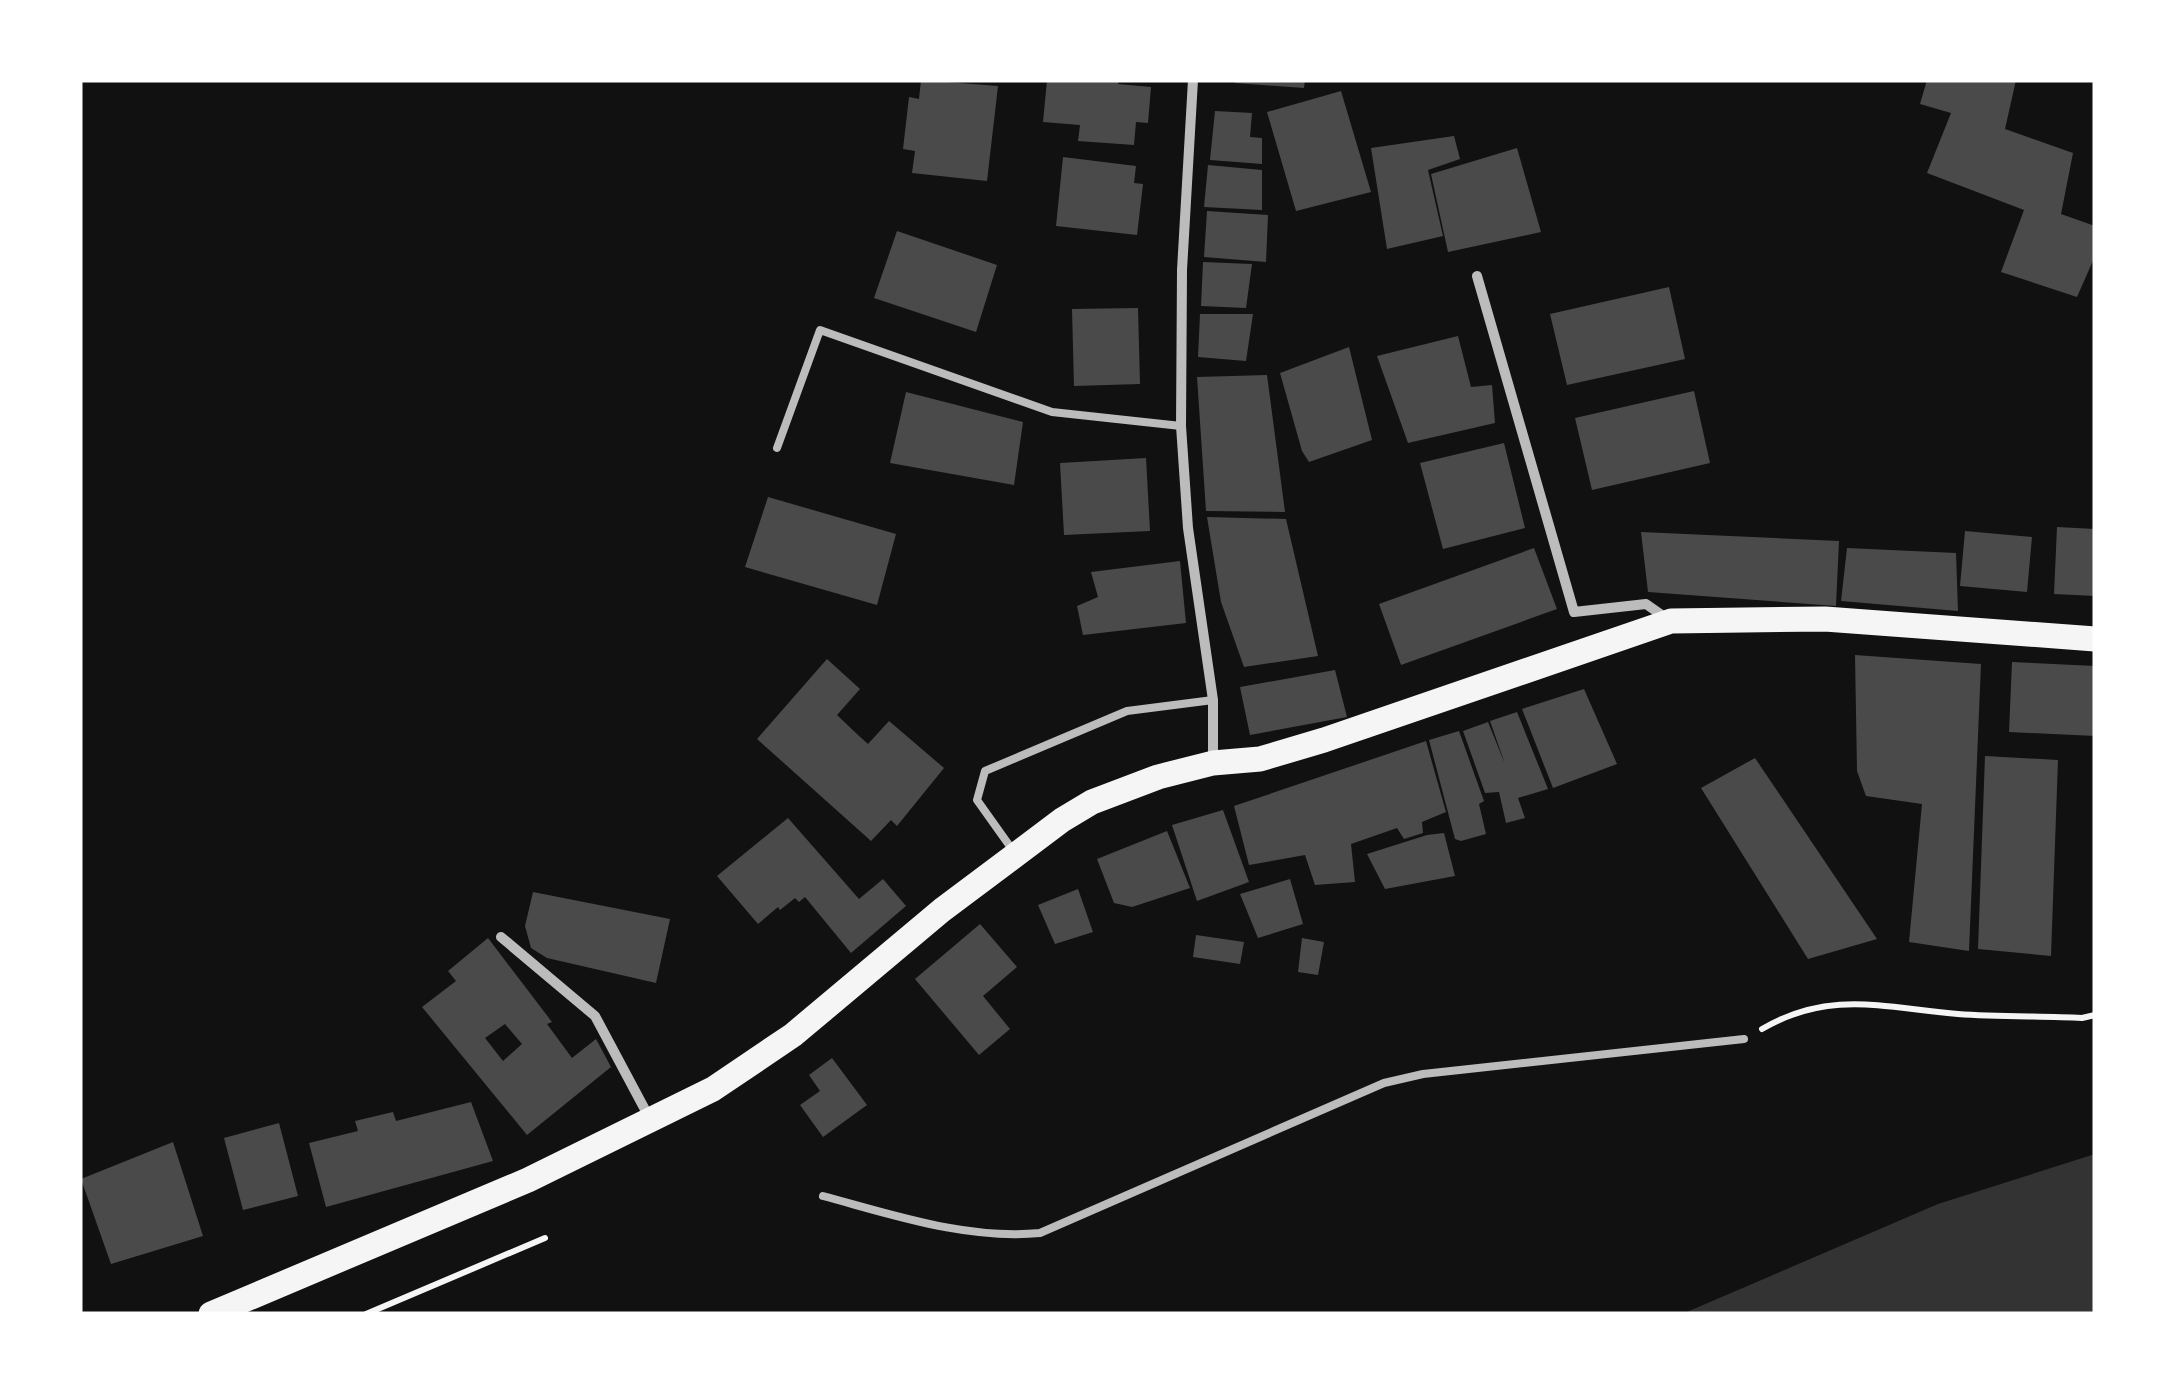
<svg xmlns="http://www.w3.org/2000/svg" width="2175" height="1394" font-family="Lato,sans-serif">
  <rect width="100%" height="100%" fill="#111"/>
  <path fill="#333" d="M2095,1154V1314H1682L1938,1204Z"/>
  <path fill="#4a4a4a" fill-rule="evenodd" d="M921,80L998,86L987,181L912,173L915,151L903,149L909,97L919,99Z
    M1047,80H1119L1118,84L1151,87L1148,123L1136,122L1134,145L1078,141L1080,125L1043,122Z
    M1235,80H1305L1304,88L1235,83Z
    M1927,80H2016L2005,129L2073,153L2061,214L2095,226V256L2077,297L2001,272L2024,210L1927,173L1951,113L1920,104Z
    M1341,91L1371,192L1296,211L1267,112Z
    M1215,111L1252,113L1250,137L1262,138V164L1210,160Z
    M1454,136L1460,159L1428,170L1443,236L1387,249L1371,148Z
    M1517,148L1541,232L1448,252L1431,174Z
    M1063,157L1136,166L1134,183L1143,184L1137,235L1056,226Z
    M1208,165L1262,170V210L1204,207Z
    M1207,211L1268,215L1266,262L1204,257Z
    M897,231L997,265L976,332L874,298Z
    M1203,262L1252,264L1246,308L1201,306Z
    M1669,287L1685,359L1567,385L1550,314Z
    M1138,308L1140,384L1074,386L1072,309Z
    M1200,314H1253L1246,361L1198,357Z
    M1458,336L1471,387L1492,385L1495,423L1408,443L1377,356Z
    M1349,347L1372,440L1309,462L1302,451L1280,373Z
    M1267,375L1285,512L1206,511L1197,377Z
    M1694,391L1710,463L1592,490L1575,418Z
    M906,392L1023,422L1014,485L890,463Z
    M1504,443L1525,528L1443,549L1420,463Z
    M1146,458L1150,531L1064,535L1060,463Z
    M768,497L896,534L877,605L745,567Z
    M1207,517L1286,519L1318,656L1244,667L1221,602Z
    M2057,527L2095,529V596L2054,594Z
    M1965,531L2032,537L2027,592L1960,586Z
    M1641,532L1839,541L1836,606L1648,592Z
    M1534,548L1557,609L1401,665L1379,604Z
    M1847,548L1956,553L1958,611L1841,601Z
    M1180,561L1186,623L1083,635L1077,606L1098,597L1091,572Z
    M1855,655L1981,664L1969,951L1909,942L1922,804L1866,796L1857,771Z
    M827,659L860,689L837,715L858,735L868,744L889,721L944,768L897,826L891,820L871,841L757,739Z
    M2012,662L2095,666V736L2009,732Z
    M1335,670L1347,717L1250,735L1240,687Z
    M1584,689L1617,764L1553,788L1522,709Z
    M1517,712L1548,789L1518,798L1525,818L1506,823L1499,792L1485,793L1463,731L1488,722L1505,764L1490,721Z
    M1459,731L1484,801L1479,804L1486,834L1461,841L1455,839L1429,740Z
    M1426,741L1446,812L1422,822L1423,833L1404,839L1397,828L1351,844L1355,882L1315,885L1305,855L1249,865L1234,806Z
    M1985,756L2058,760L2051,956L1978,949Z
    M1755,758L1877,939L1808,959L1701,788Z
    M1223,810L1249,882L1197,901L1172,825Z
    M788,818L859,899L883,879L906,906L851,953L805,897L799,902L795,898L780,910L778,907L758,924L717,876Z
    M1167,831L1190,888L1132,907L1114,903L1097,859Z
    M1444,833L1455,876L1385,889L1367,854L1427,835Z
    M1290,879L1303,924L1258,938L1240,894Z
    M1078,889L1093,932L1055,944L1038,905Z
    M533,892L670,919L656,983L547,958L531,948L525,926Z
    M980,924L1017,967L983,996L1010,1029L979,1055L915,979Z
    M1196,935L1244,942L1240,964L1193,957Z
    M488,938L552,1022L547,1024L572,1058L596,1039L611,1067L527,1135L422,1007L456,981L448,971ZM505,1024L522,1044L503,1061L485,1038Z
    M1302,938L1324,942L1318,975L1298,972Z
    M832,1058L867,1105L823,1137L800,1105L820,1091L809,1075Z
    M471,1102L493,1161L326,1207L309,1143L358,1131L355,1121L393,1112L396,1121Z
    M279,1123L298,1196L243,1210L224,1138Z
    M173,1142L203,1236L111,1264L81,1179Z"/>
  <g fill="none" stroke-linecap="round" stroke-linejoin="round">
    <path stroke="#f5f5f5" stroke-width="6" d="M1762,1029C1830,989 1886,1008 1958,1014C1999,1017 2041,1016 2082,1018L2095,1015
      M366,1314L545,1238"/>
    <path stroke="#bcbcbc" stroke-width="8" d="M777,448L820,330L1052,412L1181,426
      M1014,852L977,800L985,771L1127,711L1213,700
      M823,1196C894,1215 967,1240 1040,1233L1384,1083L1423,1074L1744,1039"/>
    <path stroke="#bcbcbc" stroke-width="10" d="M1193,80L1182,270L1181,426L1188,528L1213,700V761
      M1477,276L1574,612L1646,604L1666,618
      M501,937L595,1016L650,1119"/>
    <path stroke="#f5f5f5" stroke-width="25" d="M211,1314L528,1180L713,1089L793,1035L942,910L1062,820L1092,802L1158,777L1213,763L1260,759L1324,740L1671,621L1825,619L2095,639"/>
  </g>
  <rect width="2175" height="1394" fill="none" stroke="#ffffff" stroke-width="165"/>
</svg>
